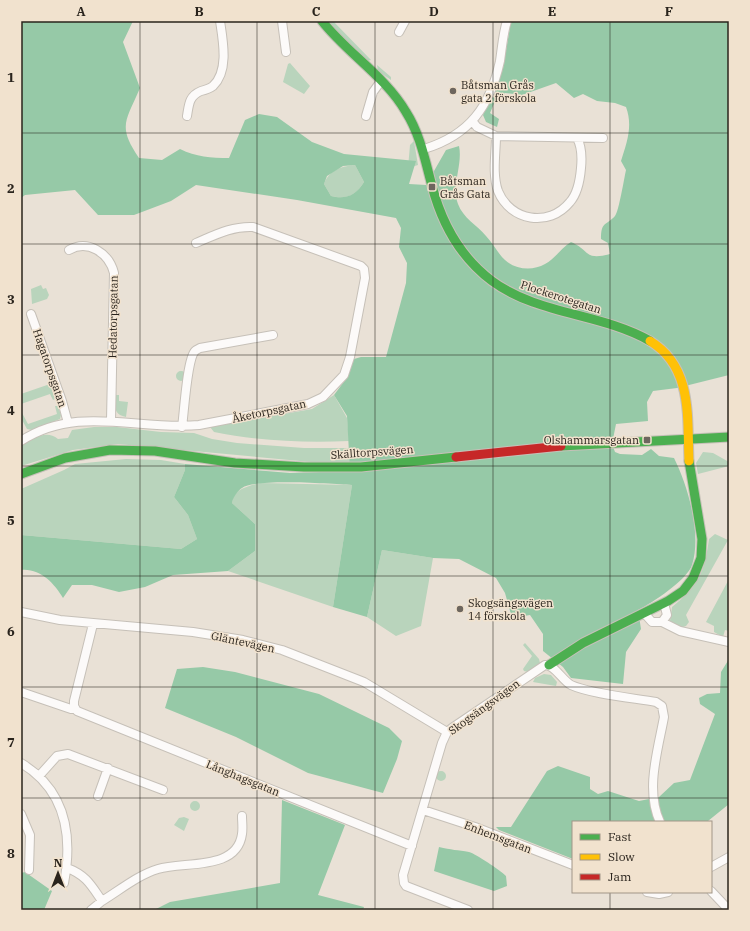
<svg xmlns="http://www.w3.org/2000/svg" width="750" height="931" font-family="'IBM Plex Serif',serif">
  <rect width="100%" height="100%" fill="#e9e1d6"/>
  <path fill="#b9d4bc" d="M327,21H333L371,60L367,61L349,46Z
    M290,63L310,86L304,94L283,82L288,64Z
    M377,65L391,77V80L378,71Z
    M414,141L418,165L408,168L410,145Z
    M355,165L364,182C356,195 347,200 331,196L324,184C329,170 342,166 355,165Z
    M41,285L43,289L46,288L49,295L47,299L32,304L31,289Z
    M176 376a5 5 0 1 1 10 0a5 5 0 1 1-10 0Z
    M50,384L55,399L53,400L50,394L21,404V394Z
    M115,395H119V401L128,402L126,417C113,415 115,406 115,395Z
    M334,395L347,418L349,441C304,443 258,441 214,432L210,427L312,409Z
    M55,406H58L61,415L60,419L32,430L27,429L21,418V411L28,424L57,414Z
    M117,427L161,432L194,433L212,439L237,443L304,448H349L350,463H322L118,444L73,450L21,466V445C33,439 46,429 58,439L68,438L72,430L94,427Z
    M703,452L713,453L729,462V466L698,474L696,463Z
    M126,459L161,460L185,464V470L174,497L188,515L197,539L181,549L21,535V489L64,470L75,464Z
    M260,483L352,485L333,607L228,571L255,551V524L232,503C233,489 249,486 260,483Z
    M715,534L728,540L686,615L689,622L686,626L680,628L670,621L672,607C699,585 704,574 709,539Z
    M382,550L433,558L421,626L396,636L367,617Z
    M729,579V631L725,630L723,637L714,632V626L706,622Z
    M525,643L539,659L540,663L528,672L524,671L523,669L532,656L523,645Z
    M544,674L551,675L557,682L556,686L533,682L535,678Z
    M436 776a5 5 0 1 1 10 0a5 5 0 1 1-10 0Z
    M190 806a5 5 0 1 1 10 0a5 5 0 1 1-10 0Z
    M184,817L189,819L184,831L174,825L179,818Z"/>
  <path fill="#96c9a7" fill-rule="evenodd" d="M21,21H133L123,42L140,88C126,121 117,126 139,158L162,160L180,149C196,157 211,158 229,158L245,120L259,114L277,117L312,142L344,154L416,161L409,184L426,185L446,150L459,146C463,165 451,185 458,204C463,218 477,225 486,236C493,243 498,254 505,260C516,270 533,271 545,264C555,259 561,248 571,242C590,250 584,261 610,254L608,243L601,239C601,221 606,226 615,216C619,211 624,179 626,170L621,161C627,142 633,126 626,107L615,103L597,101L583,94L574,98L556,83L522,95L505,93L496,99L490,113L499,119L497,127L486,122L483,115L503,68L511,21H729V375L677,388L653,391L647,402L648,421L616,424L612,444L615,452L620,454L642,455L651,449L659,456L674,458C688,486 702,534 692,565C687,580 652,603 638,610L641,629L626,652L623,684L571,678L563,667L543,651V634L530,615L512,618L505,593L496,578L459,559L433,558L382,550L367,617L333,607L352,485C331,484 256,478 242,488C238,490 232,499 232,503L255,524V551L228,571L173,575L145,587L119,592L92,585H72L63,598C54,583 40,568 21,570V535L181,549L197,539L188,515L174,497L185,470V464L290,473L350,471L347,416L334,395L346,379L354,359L361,357H386L406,283L407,263L399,247L401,228L396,218L297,200L196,185L171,201L134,215H98L75,190L25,195L21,198ZM355,165L364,182C356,195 346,200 331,196L324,184L327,176L343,166Z
    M729,659V804L708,821L573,822V859L499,830L496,827H511L547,771L558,766L590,777V789L598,794L608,791L639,801L659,797L674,783L690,780L715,714L700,704L699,698L707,694L720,693L721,672Z
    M203,667L235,672L319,694L389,728L402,741L397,759L383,793L308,773L236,737L165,708L177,669Z
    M282,800L345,825L318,895L364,907L363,910H154L170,902L280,883Z
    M439,847C451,850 458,850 469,852C476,854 500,870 506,876L507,886L494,891L434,871Z
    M25,872L52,891L44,910H21V873Z"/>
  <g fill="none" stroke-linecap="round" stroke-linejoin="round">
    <defs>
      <path id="street" d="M282,21L286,52
        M399,32L405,21
        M187,116C189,104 189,96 201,91C205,90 209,89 213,86C229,71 223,41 220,21
        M366,116L373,92L381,81
        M473,122L477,127L496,136L603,138
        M496,136C496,153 492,174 498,191C510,221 549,228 570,202C578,193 580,180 581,168C582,158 582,147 577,138
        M424,149C470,135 490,106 500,61C502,48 503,33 507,21
        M69,250C88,239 109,253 114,273L111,420
        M31,314L62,401L68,423
        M182,427C184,414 187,359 195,351C196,350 198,349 200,348L273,335
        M21,441C78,404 138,431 199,425L308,404L323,397L344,375L350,357L365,278L364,269L361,266L253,227C232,226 215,235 196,243
        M21,612L60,620L193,632L243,640L282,650L364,682L447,732
        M644,613L652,622H662L667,615L664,603
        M662,622L680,631L729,642
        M93,624L74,701V706L77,711L412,846
        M21,692L71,709H75
        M21,763C66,790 73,835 64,883
        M39,776L57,756L68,754L163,790
        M98,796L108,768
        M423,810L475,827L573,865
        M21,814L30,835L29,870
        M711,867L729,857
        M67,868C86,875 91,885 102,901C120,890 138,875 158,869C185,861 237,871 242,834C243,828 242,822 242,816
        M711,891L729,910
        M647,892L659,894L668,892
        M91,910L102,901
        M468,910L406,886L404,883L403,875L442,743L447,732L452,728L545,665C555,665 562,680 571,685C591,694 633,698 656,702L662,706L664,717C658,750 645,790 660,822"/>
      <path id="fast" d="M322,21C347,53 385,76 406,112C420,134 425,160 432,186C442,224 460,257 492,281C538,315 601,313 650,341
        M561,446L729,437
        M21,474L65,458L110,450L155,451L235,463L304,467H361L456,457
        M549,665L583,643L668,601L683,591L693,578L701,558L702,539L689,461"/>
      <path id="slow" d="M650,341C693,367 687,417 689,461"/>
      <path id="jam" d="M456,457L561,446"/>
    </defs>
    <use href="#street" stroke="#c6c0b8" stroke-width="10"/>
    <use href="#fast" stroke="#c6c0b8" stroke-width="11"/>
    <use href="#slow" stroke="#c6c0b8" stroke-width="11"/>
    <use href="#jam" stroke="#c6c0b8" stroke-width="11"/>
    <use href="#street" stroke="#fcfaf9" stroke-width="8"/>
    <use href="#fast" stroke="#4caf50" stroke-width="9"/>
    <use href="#slow" stroke="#ffc107" stroke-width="9"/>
    <use href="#jam" stroke="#c62828" stroke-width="9"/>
  </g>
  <path fill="none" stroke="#2a241d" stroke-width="1" stroke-opacity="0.55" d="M140,21V910M257,21V910M375,21V910M493,21V910M610,21V822M21,133H729M21,244H729M21,355H729M21,466H729M21,576H729M21,687H729M21,798H729M610,892V910"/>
  <g fill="#6d665e" stroke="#f1e2ce" stroke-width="1.5">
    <circle cx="453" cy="91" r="4"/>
    <rect x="428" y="183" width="8" height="8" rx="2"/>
    <rect x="643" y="436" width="8" height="8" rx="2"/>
    <circle cx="460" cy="609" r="4"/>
  </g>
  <g text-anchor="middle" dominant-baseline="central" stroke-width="3" stroke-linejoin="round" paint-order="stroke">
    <g font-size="11" fill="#2a241d" stroke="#f1e2ce" text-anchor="start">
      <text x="461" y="85">Båtsman Grås<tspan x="461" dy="13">gata 2 förskola</tspan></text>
      <text x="440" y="181">Båtsman<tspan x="440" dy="13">Grås Gata</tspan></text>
      <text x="639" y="440" text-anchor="end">Olshammarsgatan</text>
      <text x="468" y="603">Skogsängsvägen<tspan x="468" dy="13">14 förskola</tspan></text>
    </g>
    <g font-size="11" fill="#2a241d" stroke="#f1e2ce">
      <text transform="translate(561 297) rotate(18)">Plockerotegatan</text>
      <text transform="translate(113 317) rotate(-89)">Hedatorpsgatan</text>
      <text transform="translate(50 368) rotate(71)">Hagatorpsgatan</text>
      <text transform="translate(269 411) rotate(-12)">Åketorpsgatan</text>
      <text transform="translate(372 452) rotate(-4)">Skälltorpsvägen</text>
      <text transform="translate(243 642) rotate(12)">Gläntevägen</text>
      <text transform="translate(484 707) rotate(-36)">Skogsängsvägen</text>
      <text transform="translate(243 778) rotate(22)">Långhagsgatan</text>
      <text transform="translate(498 837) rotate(21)">Enhemsgatan</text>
    </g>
  </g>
  <rect width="750" height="931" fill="none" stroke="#f1e2ce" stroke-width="44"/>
  <rect x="572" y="821" width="140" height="72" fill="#f1e2ce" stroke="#a19687"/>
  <rect x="580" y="834" width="20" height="6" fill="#4caf50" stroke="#a19687"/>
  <text x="608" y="841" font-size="12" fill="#2a241d">Fast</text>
  <rect x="580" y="854" width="20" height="6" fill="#ffc107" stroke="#a19687"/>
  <text x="608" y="861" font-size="12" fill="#2a241d">Slow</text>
  <rect x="580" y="874" width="20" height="6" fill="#c62828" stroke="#a19687"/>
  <text x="608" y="881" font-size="12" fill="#2a241d">Jam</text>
  <g transform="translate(58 873)" stroke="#f1e2ce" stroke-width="3" paint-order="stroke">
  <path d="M0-3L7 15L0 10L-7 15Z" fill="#2a241d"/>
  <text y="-6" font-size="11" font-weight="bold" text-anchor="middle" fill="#2a241d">N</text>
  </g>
  <rect x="22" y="22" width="706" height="887" fill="none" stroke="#2a241d" stroke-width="1.5"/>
  <g font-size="13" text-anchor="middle" font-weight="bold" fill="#2a241d">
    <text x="81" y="16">A</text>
    <text x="199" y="16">B</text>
    <text x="316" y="16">C</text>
    <text x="434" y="16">D</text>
    <text x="552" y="16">E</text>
    <text x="669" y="16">F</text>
    <text x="11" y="82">1</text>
    <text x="11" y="193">2</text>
    <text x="11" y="304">3</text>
    <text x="11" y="415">4</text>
    <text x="11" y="525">5</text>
    <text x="11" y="636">6</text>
    <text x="11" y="747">7</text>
    <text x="11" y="858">8</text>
  </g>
</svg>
